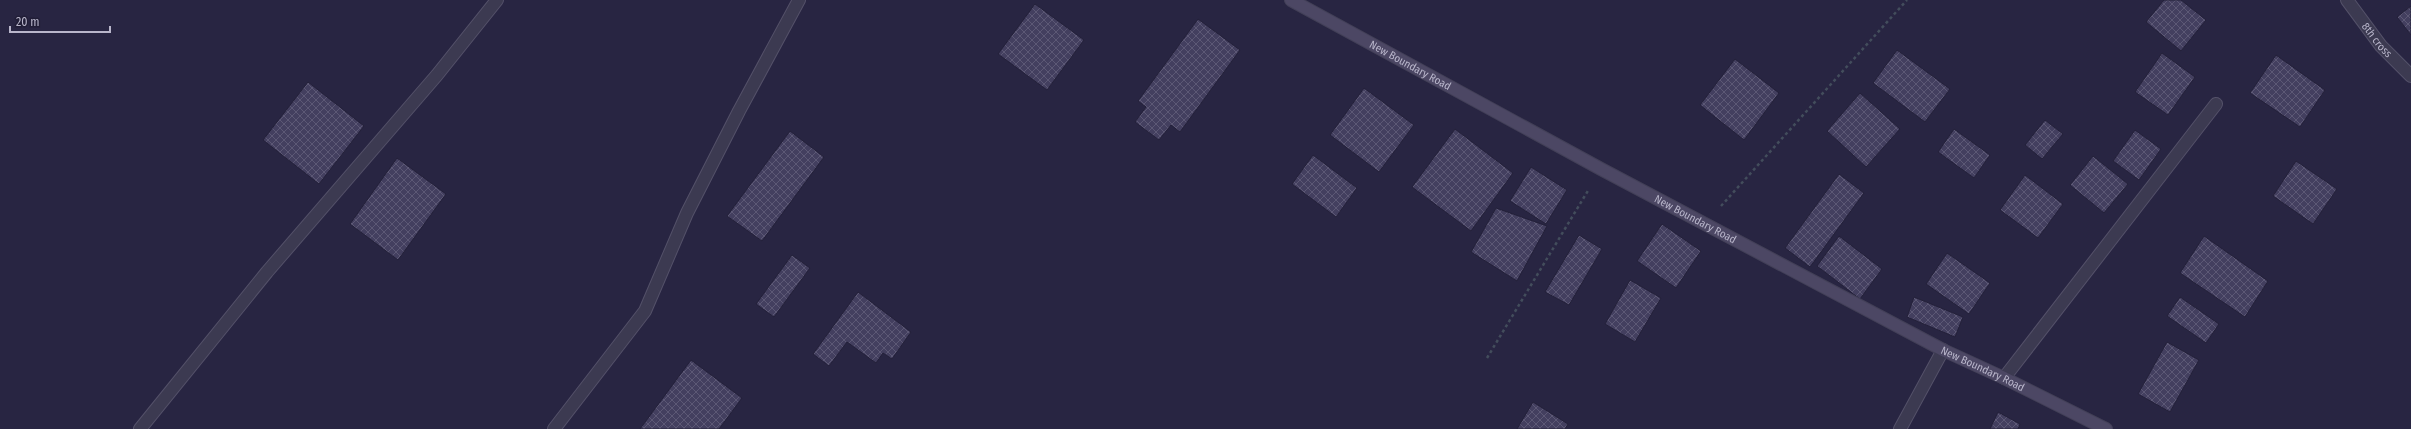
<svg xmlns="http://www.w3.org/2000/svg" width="2411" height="429" font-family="'Fira Sans Condensed',sans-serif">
  <defs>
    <pattern id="building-cross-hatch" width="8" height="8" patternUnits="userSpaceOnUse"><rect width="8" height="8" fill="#433f5f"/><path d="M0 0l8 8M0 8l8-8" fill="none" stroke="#5c5875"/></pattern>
  </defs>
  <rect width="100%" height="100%" fill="#282542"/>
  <path fill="url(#building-cross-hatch)" stroke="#232039" d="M2164,0H2181L2206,20L2181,51L2146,22Z
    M1035,4L1084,40L1047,90L998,54Z
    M2411,6V35L2397,17Z
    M1198,19L1240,50L1180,132L1171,125L1159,140L1135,122L1146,107L1138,101Z
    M1897,50L1950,89L1925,122L1873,83Z
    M2162,53L2195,77L2168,115L2135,92Z
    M2276,55L2325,90L2300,127L2250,93Z
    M1735,59L1779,93L1744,140L1700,105Z
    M308,82L364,126L319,184L263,140Z
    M1364,88L1414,125L1379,172L1330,135Z
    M1860,93L1900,129L1866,167L1827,131Z
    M2045,120L2063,134L2042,159L2025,145Z
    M1455,129L1513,173L1471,231L1412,187Z
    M1954,129L1990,155L1974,178L1938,152Z
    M2135,130L2161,149L2139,180L2113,161Z
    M790,131L824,157L762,241L727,216Z
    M1313,155L1357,188L1336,217L1292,184Z
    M2093,156L2128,184L2104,213L2070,185Z
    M397,158L446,194L398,260L350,224Z
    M2296,161L2337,189L2313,224L2273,196Z
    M1531,167L1567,190L1546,224L1510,201Z
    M1839,174L1864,193L1810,267L1785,248Z
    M2025,175L2063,204L2038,238L2000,210Z
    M1496,208L1547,226L1517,281L1471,252Z
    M1662,224L1701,251L1676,288L1637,261Z
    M1579,235L1602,249L1569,305L1545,292Z
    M1839,236L1882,269L1860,299L1817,266Z
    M2204,236L2268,281L2245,317L2180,273Z
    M1947,253L1990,283L1969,314L1926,284Z
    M792,255L810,268L774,317L756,304Z
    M1630,280L1661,298L1635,342L1605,324Z
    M858,292L911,332L892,359L883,353L876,363L847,342L829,366L813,354Z
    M1914,297L1963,317L1955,337L1907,317Z
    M2180,297L2219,324L2206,343L2167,316Z
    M2167,342L2199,360L2170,412L2138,394Z
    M691,360L742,398L719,429H640Z
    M1533,402L1568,424L1565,429H1517Z
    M1998,412L2020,424L2018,429H1990Z"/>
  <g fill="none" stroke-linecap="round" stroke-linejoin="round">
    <defs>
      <path id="service" d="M140,429L267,272L437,75L497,0
        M554,429L645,311L687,213L739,111L799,0"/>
      <g id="minor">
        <path id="s1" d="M2347,0L2381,46L2411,76"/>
        <path d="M2004,378L2216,104"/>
        <path d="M1900,429L1943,350"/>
      </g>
      <g id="secondary">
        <path id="s2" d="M1291,0L1601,169L1943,350L2004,378L2106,429"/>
      </g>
    </defs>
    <use href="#service" stroke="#545169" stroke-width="14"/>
    <use href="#minor" stroke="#545169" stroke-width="14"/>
    <use href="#secondary" stroke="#434058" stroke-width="14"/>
    <path stroke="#434d5c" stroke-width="2.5" stroke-dasharray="3 3" stroke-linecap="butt" d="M1721,206L1907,0
      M1487,358L1589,189"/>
    <use href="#service" stroke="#3c3a51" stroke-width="12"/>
    <use href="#minor" stroke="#3c3a51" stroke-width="12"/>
    <use href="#secondary" stroke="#4c4764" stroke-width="12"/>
  </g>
  <g text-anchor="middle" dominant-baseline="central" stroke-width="3.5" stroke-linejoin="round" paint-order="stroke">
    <g font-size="11" fill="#b9b6cb" stroke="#211e37">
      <text stroke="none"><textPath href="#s1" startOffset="50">8th cross</textPath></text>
      <text stroke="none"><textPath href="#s2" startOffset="136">New Boundary Road</textPath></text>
      <text stroke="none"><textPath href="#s2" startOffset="460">New Boundary Road</textPath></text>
      <text stroke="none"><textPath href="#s2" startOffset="784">New Boundary Road</textPath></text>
    </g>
  </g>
  <path d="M10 26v6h100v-6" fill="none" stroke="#b9b6cb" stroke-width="2"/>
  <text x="16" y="26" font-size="12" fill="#b9b6cb" stroke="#211e37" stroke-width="3" paint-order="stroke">20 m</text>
</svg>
